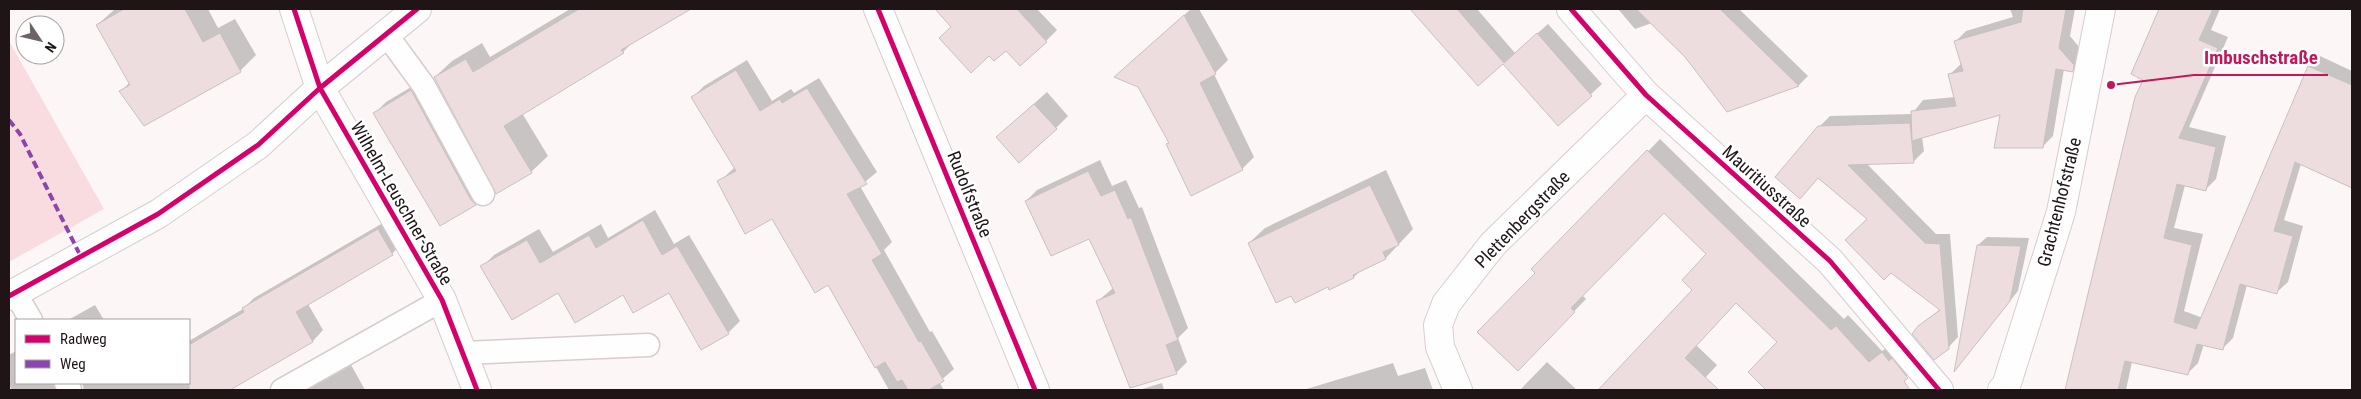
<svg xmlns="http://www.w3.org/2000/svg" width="2361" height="399" font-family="'Roboto Condensed',sans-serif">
  <rect width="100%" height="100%" fill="#fcf6f6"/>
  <path fill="#f9dcdf" d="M9,41L104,209L9,262Z"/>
  <path fill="#0003" d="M115,9H208L218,28L235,19L256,55L240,71L121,91L130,82L97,25Z
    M570,9H688L635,40L623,52L522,113L548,156L531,172L435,77L452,61L482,43L490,57Z
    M937,9H1037L1057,30L1046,41L952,26Z
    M1191,9H1199L1228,60L1214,74L1254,157L1242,169L1168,144L1170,142L1128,65Z
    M1412,9H1477L1515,53L1548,24L1602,84L1558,125L1503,62L1478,84Z
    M1618,9H1739L1808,76L1799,85L1728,110L1686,56L1652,23L1635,29Z
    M2010,9H2075L2070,36L2084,53L2083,60L2072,71L2064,69L2053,136L2042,147L2002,113L1922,137L1924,151L1914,161L1866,163L1936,234H1950L1958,337L1948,348L1919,327L1940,309L1869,219L1819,177L1800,198L1819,127L1830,116L1912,114L1923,100L1955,97L1949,75L1962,63L1955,42L1966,31L2013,17Z
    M2161,9H2220L2211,30L2228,37L2189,127L2226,136L2216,179L2205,190L2185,185L2174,228L2203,234L2184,311L2203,318L2309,67L2320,56L2352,71V177L2346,184L2301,164L2284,220L2303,226L2288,282L2277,292L2247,285L2233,338L2222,349L2204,344L2198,363L2187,374L2132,362L2126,390H2066L2136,98L2145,79L2133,73Z
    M747,60L772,101L791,89L794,93L819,78L877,172L860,186L892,242L884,250L930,332L932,331L954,369L939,382L944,390H889L829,284L772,218L719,182L735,167L693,97L704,86Z
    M423,80L487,193L475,204L448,220L375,113L386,102Z
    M1047,92L1068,116L1056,128L1010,125Z
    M1660,139L1844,319L1848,315L1882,351L1895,341L1920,365L1889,390H1768L1750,372L1778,342L1737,302L1696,345L1717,365L1696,388L1698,390H1600L1694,290L1707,254L1664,212L1582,295L1586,299L1518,369L1537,273L1533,269Z
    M1100,160L1112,186L1126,180L1139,208L1142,207L1188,328L1178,338L1187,362L1176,373L1098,301L1113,288L1089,237L1026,201L1037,190Z
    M1386,170L1413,229L1386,258L1360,271L1354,277L1330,288L1249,243L1265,228Z
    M655,210L674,244L689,235L740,321L728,333L669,292H559L482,267L494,255L539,229L553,252L601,224L608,238Z
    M388,220L402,243L392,254L308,304L323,330L313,341L228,390H84L82,383H189V341L243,309L254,298Z
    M1987,237L2029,238L2018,291L1956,368L1978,245Z
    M95,305L104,320H68Z
    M16,351V383H68L76,390H12L9,385V355Z
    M1547,362L1577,390H1520Z
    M350,363L365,390H302Z
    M1393,363L1398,376L1425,368L1433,390H1303Z
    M1162,383L1164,390H1139Z"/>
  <path fill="#eedddf" stroke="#c8c1c1" d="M124,9H185L203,42L220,33L241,72L144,126L119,91L130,85L96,25Z
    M579,9H691L621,50L624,53L504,126L532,173L496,194L434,77L466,59L473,72Z
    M935,9H1017L1047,42L1020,66L1006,51L994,61L989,56L971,73L939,38L951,27Z
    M1410,9H1457L1504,63L1537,33L1592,96L1558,126L1503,64L1478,86Z
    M1636,9H1720L1799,86L1727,112L1685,57Z
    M2023,9H2066L2059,48L2074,65L2073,72L2056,69L2043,148H1994L2000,115L1912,141L1911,111L1956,106L1948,74L1963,71L1954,41L2021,22Z
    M2159,9H2213L2199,40L2218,48L2179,138L2216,147L2206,191L2177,184L2164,238L2192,245L2174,322L2196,329L2308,66L2352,85V188L2295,162L2274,231L2293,236L2277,294L2240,284L2223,350L2197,344L2188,375L2125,361L2118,390H2065L2135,97L2143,80L2131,74Z
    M1184,15L1216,74L1200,83L1243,170L1191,196L1166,144L1169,143L1138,87L1114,77Z
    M736,70L760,111L780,99L782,103L807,88L867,184L847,194L882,254L872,260L919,342L921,341L944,381L929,390H908L902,380L897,382L885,362L875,368L828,285L815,293L772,219L745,234L717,181L736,171L691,97Z
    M411,90L471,200L476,205L440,226L373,113Z
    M1034,104L1057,129L1019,163L996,137Z
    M1910,123L1914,163L1848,165L1925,243L1940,244L1949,349L1934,360L1912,334L1918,326L1940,310L1891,273L1884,280L1845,240L1867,219L1818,178L1800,199L1775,177L1818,126Z
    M1647,150L1831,330L1836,326L1869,362L1882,352L1889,361L1892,358L1908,378L1904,381L1910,390H1766L1748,372L1777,342L1736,303L1685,358L1719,390H1598L1692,290L1682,280L1706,254L1664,213L1571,308L1575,312L1518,371L1477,332L1535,273L1531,269Z
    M1088,171L1101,196L1115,190L1128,219L1131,217L1178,340L1166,345L1177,374L1130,388L1096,301L1115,293L1089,239L1051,256L1025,201Z
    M1370,185L1399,245L1383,252L1386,259L1353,275L1354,278L1329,290L1328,287L1295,303L1291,296L1276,303L1248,243Z
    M643,220L662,255L677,246L729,334L701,350L669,293L633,313L623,295L575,323L558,293L512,320L480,266L527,240L540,263L589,235L596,248Z
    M378,229L393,255L296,312L313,342L230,390H189V345L244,312L242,308Z
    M1977,245L2021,246L2010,301L1954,372Z"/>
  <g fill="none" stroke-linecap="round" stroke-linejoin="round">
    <defs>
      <path id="service" d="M386,34L424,86L483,194
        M15,293L31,320
        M464,353L648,345
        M66,383L70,390
        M282,390L442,300"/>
      <path id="minor" d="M294,9L320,88L442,300L477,390
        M1571,9L1646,95L1830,261L1939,390
        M9,296L158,214L258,145L320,88L417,9
        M1458,390L1440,347L1438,325L1446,304L1493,244L1646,95
        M2002,390L2006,386L2061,212L2101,9"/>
      <path id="tertiary" d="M878,9L1035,390"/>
    </defs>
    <use href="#service" stroke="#d6cdce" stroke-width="25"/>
    <use href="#minor" stroke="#d6cdce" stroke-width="30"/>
    <use href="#tertiary" stroke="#d6cdce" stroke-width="30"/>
    <use href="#service" stroke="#fffefe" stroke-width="22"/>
    <use href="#minor" stroke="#fffefe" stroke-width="28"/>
    <use href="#tertiary" stroke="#fffefe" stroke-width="28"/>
    <path stroke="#8e44ad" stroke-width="4" stroke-dasharray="8 4" stroke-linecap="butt" d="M9,120L20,134L81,257"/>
    <defs>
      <path id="cycleway" d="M294,9L320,88L442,300L477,390
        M878,9L1035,390
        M1571,9L1646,95L1830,261L1939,390
        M9,296L158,214L258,145L320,88L417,9"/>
    </defs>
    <use href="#cycleway" stroke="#fff" stroke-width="8"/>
    <use href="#cycleway" stroke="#d6006c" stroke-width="5"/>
  </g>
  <g text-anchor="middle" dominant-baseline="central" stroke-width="5" stroke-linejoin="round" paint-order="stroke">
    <g font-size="18" fill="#1f1516" stroke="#fff">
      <text transform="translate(1767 186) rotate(42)">Mauritiusstraße</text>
      <text transform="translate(970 194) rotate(68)">Rudolfstraße</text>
      <text transform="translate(2059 202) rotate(-76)">Grachtenhofstraße</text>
      <text transform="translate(402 203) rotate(60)">Wilhelm-Leuschner-Straße</text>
      <text transform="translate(1522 219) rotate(-46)">Plettenbergstraße</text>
    </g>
  </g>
  <path fill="none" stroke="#c2185b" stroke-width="2" d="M2111 85L2194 75H2328"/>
  <circle fill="#c2185b" stroke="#fff" stroke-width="2" cx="2111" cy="85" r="5"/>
  <g font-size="19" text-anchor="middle" font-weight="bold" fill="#c2185b" stroke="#fff" stroke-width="5" stroke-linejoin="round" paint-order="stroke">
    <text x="2261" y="64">Imbuschstraße</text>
  </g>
  <rect width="2361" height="399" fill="none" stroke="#1f1516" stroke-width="20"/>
  <rect x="15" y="319" width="175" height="65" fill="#ffffff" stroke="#a5a1a2"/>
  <rect x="25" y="335" width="25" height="8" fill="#d6006c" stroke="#a5a1a2"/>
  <text x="60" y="344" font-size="15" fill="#1f1516">Radweg</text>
  <rect x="25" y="360" width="25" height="8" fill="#8e44ad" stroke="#a5a1a2"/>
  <text x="60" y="369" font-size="15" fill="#1f1516">Weg</text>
  <g transform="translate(40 40) rotate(125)"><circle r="24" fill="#ffffff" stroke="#a5a1a2"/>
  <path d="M0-4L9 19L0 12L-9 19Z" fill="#6c6464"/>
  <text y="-8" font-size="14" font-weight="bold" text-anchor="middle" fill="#1f1516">N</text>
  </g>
</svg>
